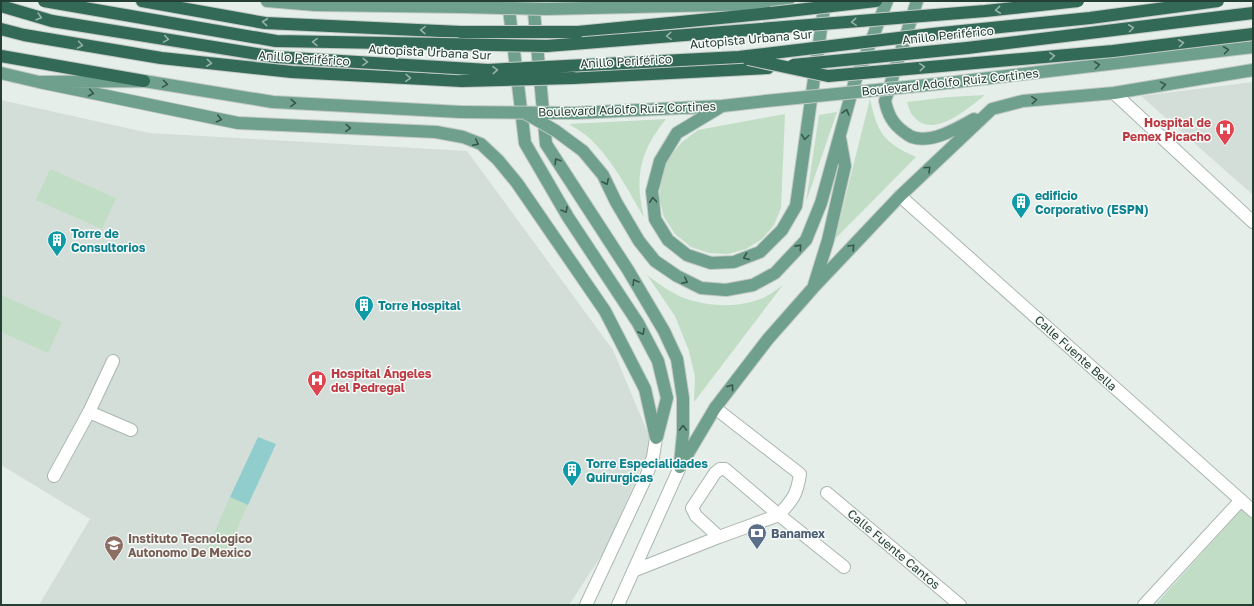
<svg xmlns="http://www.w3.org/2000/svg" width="1254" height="606" font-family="'Golos Text',sans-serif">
  <rect width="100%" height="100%" fill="#e6eee9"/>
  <path fill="#d4ded8" d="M1253,82V195L1141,96Z
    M1,100L149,133L467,151L613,350L652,443L605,550L569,605H39L90,519L1,465Z"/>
  <path fill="#c1ddc5" d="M985,95C967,109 930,143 911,113C909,110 908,105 907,102L949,97Z
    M870,99C878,134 883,142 916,157L835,239Z
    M837,112L806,202L819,115Z
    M785,114L781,208L774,225L762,239L746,249L728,254L709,253L691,247L675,234L664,217L659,198L661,178L668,159L682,142L698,130Z
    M666,119C640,151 634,177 644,217C627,189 612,158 587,136C582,132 575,128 569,124Z
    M50,169L116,198L102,229L36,200Z
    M647,275C659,284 672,294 687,299C711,307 741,308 765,297C771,294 777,289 783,285L694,402L695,377L689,351L675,316Z
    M1,295L62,322L48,353L1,332Z
    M230,497L248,505L223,558L207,549Z
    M1242,509L1253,519V605H1155Z"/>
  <path fill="#92cdce" d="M258,437L276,444L248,505L230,497Z"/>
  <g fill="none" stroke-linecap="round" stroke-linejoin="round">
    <defs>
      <path id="minor" d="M1114,93L1253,222
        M900,196L1253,511
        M715,408L800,474C797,495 793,499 779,515L844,567
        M89,412L131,430
        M54,476L89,412L113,361
        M827,493L960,605
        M633,571L719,537L779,515L725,469H720L715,473L692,508L696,516L719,537
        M586,605L646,477L653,457L656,438
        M618,605L680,467
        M1144,605L1241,500"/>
      <path id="major" d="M267,1L315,5L462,7
        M508,1L525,143L568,217L638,323L658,361L667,398L657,437
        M533,1L546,144L628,270L664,331L677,359L683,398V433L680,464
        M917,1L885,101C888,115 893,124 904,132C906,133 909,136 912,137C931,144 958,128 974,119
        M546,9L762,4L788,1
        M1,73L39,82L144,81L273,102L461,112
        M39,82L238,123L436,132L463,137L481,144L498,160L517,183L605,311L645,389L656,438
        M947,83L1253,47
        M722,106L677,133L660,161L652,191L655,219L668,240L687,255L711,263L734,262L760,252L782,230L796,206L825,1
        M576,113L722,106L766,101
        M583,151L603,175L616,202L639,241L655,261L677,276L701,288L726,290L753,285L775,273L806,240L821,203L854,84L887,1
        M814,285L828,240L845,166L840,138
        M680,467L715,408L768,339L813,288L900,196L992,109L1023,101L1114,93L1253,70"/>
      <path id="highway" d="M142,1L265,23L461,32
        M1,29L24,35L161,58L292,72L462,81
        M578,32L771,13
        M967,48L1253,13
        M1,56L144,81
        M573,78L768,68"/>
    </defs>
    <use href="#minor" stroke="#a9b6af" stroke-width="14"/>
    <use href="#major" stroke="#c2c9c6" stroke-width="14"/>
    <use href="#highway" stroke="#c2c9c6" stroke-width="14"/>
    <use href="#minor" stroke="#fff" stroke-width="12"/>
    <use href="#major" stroke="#6ea08d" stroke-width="12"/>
    <use href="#highway" stroke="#336957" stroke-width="12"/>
    <defs>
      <path id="major-bridge" d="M462,7L546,9
        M766,101L947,83
        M461,112L576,113
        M525,113L556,131L583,151"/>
      <path id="highway-bridge" d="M44,1L276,41L547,46L985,11L1078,1
        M1,6L52,21L276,57L488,70L739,57L932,34L1090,18L1218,1
        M771,13L876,1
        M461,32H578
        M748,59L828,76L1113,51L1253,34
        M793,65L967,48
        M462,81L573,78"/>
    </defs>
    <use href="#major-bridge" stroke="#c2c9c6" stroke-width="14" stroke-linecap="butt"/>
    <use href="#highway-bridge" stroke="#c2c9c6" stroke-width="14" stroke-linecap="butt"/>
    <use href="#major-bridge" stroke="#6ea08d" stroke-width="12"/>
    <use href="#highway-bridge" stroke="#336957" stroke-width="12"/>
  </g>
  <defs><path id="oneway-chevron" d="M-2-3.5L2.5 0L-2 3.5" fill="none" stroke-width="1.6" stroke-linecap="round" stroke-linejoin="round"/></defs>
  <g stroke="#94b2a8">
    <use href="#oneway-chevron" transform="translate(998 10) rotate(174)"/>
    <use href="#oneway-chevron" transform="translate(39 17) rotate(16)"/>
    <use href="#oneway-chevron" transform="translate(265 22) rotate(-174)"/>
    <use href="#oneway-chevron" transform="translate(854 22) rotate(176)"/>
    <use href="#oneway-chevron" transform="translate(1131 28) rotate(-7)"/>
    <use href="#oneway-chevron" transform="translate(423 30) rotate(-177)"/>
    <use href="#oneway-chevron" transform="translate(669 36) rotate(176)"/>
    <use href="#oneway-chevron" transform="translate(166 39) rotate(9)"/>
    <use href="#oneway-chevron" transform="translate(315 42) rotate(-179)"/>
    <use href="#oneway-chevron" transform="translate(1181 43) rotate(-7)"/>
    <use href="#oneway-chevron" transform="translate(80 45) rotate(10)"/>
    <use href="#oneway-chevron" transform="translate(1052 56) rotate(-5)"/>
    <use href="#oneway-chevron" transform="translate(365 62) rotate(3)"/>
    <use href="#oneway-chevron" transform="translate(209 63) rotate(6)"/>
    <use href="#oneway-chevron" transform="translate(922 67) rotate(-5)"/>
    <use href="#oneway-chevron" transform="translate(495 70) rotate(-3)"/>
    <use href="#oneway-chevron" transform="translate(408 78) rotate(3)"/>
  </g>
  <g stroke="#38574b">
    <use href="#oneway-chevron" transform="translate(1226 50) rotate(-7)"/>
    <use href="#oneway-chevron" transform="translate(1097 65) rotate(-7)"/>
    <use href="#oneway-chevron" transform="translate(165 84) rotate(9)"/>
    <use href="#oneway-chevron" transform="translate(1163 85) rotate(-10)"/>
    <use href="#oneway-chevron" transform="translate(91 93) rotate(12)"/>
    <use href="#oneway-chevron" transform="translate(1034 100) rotate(-5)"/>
    <use href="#oneway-chevron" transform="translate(293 103) rotate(3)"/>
    <use href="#oneway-chevron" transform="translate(846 112) rotate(-74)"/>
    <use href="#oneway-chevron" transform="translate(219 119) rotate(12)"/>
    <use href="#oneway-chevron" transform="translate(348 128) rotate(3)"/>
    <use href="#oneway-chevron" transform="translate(805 137) rotate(98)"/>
    <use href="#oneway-chevron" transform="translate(476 143) rotate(26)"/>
    <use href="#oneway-chevron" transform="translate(557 161) rotate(-123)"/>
    <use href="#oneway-chevron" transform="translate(928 169) rotate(-43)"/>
    <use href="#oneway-chevron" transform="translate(606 182) rotate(65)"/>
    <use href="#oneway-chevron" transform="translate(653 200) rotate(-95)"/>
    <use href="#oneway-chevron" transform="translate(565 210) rotate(60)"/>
    <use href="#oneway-chevron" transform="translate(799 247) rotate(-48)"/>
    <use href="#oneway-chevron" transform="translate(852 247) rotate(-47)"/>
    <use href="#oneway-chevron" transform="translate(746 257) rotate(159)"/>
    <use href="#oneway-chevron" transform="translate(685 281) rotate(26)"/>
    <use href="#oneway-chevron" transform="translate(635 282) rotate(-121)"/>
    <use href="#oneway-chevron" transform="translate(642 332) rotate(61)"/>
    <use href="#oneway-chevron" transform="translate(731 387) rotate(-53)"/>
    <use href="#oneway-chevron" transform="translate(683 428) rotate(-89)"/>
  </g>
  <defs>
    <symbol id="hospital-pin" viewBox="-11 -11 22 30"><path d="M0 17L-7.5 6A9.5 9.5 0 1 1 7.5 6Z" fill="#e0444e" stroke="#f6faf8"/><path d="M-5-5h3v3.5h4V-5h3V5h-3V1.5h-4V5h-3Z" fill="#fff"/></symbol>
    <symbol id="building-pin" viewBox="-11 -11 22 30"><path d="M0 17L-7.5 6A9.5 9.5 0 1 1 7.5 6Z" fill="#0f9aa8" stroke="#f6faf8"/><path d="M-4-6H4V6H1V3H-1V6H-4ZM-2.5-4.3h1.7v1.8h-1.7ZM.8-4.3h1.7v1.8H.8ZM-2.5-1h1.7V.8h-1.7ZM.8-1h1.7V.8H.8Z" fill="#fff"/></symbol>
    <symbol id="bank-pin" viewBox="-11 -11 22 30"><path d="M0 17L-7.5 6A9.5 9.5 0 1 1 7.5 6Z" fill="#5c6f8a" stroke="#f6faf8"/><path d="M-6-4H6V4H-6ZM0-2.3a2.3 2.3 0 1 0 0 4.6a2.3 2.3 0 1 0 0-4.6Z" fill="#fff"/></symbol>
    <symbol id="school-pin" viewBox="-11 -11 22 30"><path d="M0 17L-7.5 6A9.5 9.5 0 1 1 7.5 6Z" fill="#8d6e63" stroke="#f6faf8"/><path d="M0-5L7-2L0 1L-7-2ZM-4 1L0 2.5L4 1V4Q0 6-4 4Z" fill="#fff"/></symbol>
  </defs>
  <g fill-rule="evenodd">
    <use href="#hospital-pin" x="1214" y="118" width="22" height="30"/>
    <use href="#building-pin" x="1010" y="191" width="22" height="30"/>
    <use href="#building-pin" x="46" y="229" width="22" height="30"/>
    <use href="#building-pin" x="353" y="294" width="22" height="30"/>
    <use href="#hospital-pin" x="306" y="369" width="22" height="30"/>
    <use href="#building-pin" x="561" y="459" width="22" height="30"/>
    <use href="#bank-pin" x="746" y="522" width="22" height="30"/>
    <use href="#school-pin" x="103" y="534" width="22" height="30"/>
  </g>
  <g text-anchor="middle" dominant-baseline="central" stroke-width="3" stroke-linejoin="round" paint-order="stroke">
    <g font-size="12" fill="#263f35" stroke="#f6faf8">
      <text transform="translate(948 35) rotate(-6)">Anillo Periférico</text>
      <text transform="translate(751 39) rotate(-5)">Autopista Urbana Sur</text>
      <text transform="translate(430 52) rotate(3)">Autopista Urbana Sur</text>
      <text transform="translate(304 58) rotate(4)">Anillo Periférico</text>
      <text transform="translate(626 61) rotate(-3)">Anillo Periférico</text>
      <text transform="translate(950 82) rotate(-6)">Boulevard Adolfo Ruiz Cortines</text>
      <text transform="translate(627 109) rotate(-2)">Boulevard Adolfo Ruiz Cortines</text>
      <text transform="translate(1076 353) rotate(42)">Calle Fuente Bella</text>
      <text transform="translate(894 549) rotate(40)">Calle Fuente Cantos</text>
    </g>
    <g font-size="12" font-weight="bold" fill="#be3a42" stroke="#f6faf8" text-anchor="end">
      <text x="1211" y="122">Hospital de<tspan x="1211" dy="14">Pemex Picacho</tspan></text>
      <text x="331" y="373" text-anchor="start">Hospital Ángeles<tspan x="331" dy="14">del Pedregal</tspan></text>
    </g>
    <g font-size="12" font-weight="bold" fill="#0d838f" stroke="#f6faf8" text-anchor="start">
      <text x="1035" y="195">edificio<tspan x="1035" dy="14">Corporativo (ESPN)</tspan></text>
      <text x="71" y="233">Torre de<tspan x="71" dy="14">Consultorios</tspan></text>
      <text x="378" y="305">Torre Hospital</text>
      <text x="586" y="463">Torre Especialidades<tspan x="586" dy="14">Quirurgicas</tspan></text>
    </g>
    <g font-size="12" font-weight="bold" fill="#4e5e75" stroke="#f6faf8" text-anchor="start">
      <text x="771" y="533">Banamex</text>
    </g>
    <g font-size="12" font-weight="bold" fill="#785e54" stroke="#f6faf8" text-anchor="start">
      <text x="128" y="538">Instituto Tecnologico<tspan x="128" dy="14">Autonomo De Mexico</tspan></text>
    </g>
  </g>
  <rect width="1254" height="606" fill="none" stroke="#263f35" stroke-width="4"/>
</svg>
